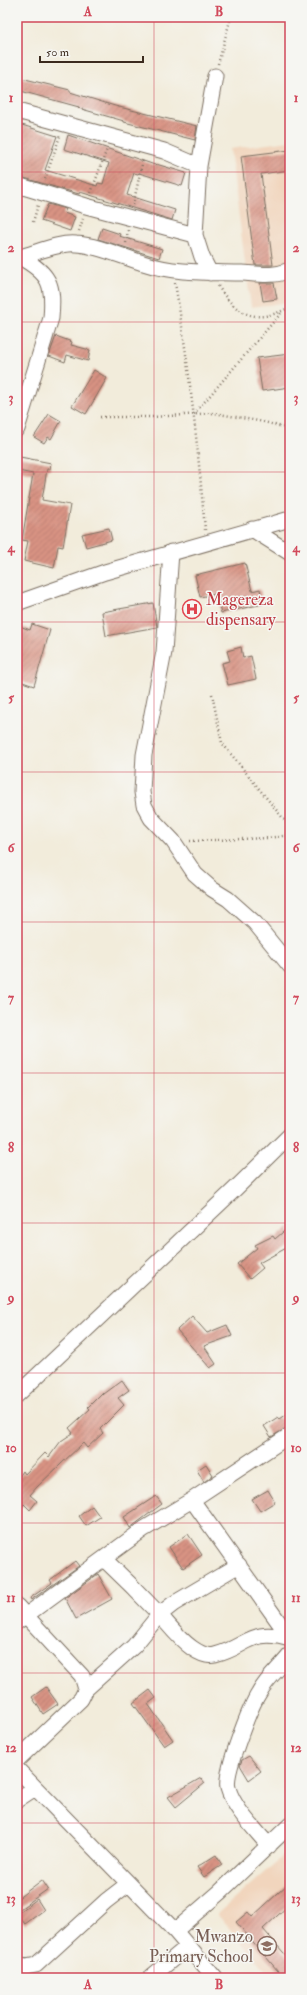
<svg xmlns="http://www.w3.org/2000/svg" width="307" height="1995" font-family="'IM FELL Double Pica',serif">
  <defs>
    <pattern id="building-hatch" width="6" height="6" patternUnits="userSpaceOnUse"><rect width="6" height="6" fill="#d89383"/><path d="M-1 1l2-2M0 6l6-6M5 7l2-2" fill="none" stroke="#b0786b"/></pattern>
  </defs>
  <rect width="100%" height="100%" fill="#f6f6f2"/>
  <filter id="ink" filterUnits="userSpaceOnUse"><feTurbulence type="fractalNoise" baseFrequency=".025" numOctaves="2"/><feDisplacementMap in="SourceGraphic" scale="8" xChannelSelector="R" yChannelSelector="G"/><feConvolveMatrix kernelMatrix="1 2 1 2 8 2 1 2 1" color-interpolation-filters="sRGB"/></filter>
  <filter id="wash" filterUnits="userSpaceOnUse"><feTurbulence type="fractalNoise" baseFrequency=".012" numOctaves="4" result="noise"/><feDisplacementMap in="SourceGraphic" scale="16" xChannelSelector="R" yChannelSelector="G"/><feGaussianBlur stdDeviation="0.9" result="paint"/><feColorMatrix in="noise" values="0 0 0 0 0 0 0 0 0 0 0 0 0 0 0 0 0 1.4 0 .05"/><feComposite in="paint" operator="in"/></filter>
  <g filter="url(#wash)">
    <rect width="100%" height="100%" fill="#f2ecdb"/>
    <path fill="#f1d5bd" d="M290,141V302L251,307L230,149Z
      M290,1850V1978H272L217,1914Z"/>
    <g id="blocks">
      <path fill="url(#building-hatch)" d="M17,77L70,90V92L115,106L197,126L195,140L124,122V121L78,108L79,107L17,90Z
        M22,125L57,136L45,170L97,186L98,183L103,184L109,163L64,149L68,135L155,165L156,164L186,173L182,186L139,173L138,174L134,173L127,195L175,210L172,220L80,192L79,194L17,176V159L23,140L18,138Z
        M290,150V170L261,174L273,265H255L241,156Z
        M48,204L66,209L64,213L75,217L70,231L41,221Z
        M102,228L120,234L119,236L162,249L159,258L98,239Z
        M260,283H274L277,299L263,301Z
        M56,336L72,342L71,345L90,350L88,361L67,355L65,362L49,356Z
        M290,354V387L262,391L257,358Z
        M94,370L107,378L86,414L72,406Z
        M49,414L61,421L51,439L48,437L44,443L34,437Z
        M20,457L51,463L50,469H47L42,500L70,505L63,547L58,546L54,568L24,561L28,541L22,540L33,474L18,471Z
        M109,528L112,540L86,547L82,534Z
        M245,563L252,591L260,589L263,604L221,613L216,594L200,597L195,575Z
        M153,603L157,627L106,636L102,612Z
        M32,624L50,630L34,686L17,680V625L30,630Z
        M241,647L243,658L251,656L256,679L228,685L222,663L230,661L227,651Z
        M290,1226V1246L259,1263L263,1268L250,1279L237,1264L257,1248L255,1245L273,1236L275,1239Z
        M192,1316L207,1333L227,1325L232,1336L204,1346L216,1364L210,1368L177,1330Z
        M122,1380L129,1390L118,1398L124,1405L100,1429L103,1433L87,1448L83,1443L37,1487L30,1495L37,1501L30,1510L24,1504L17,1512V1480L23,1471L25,1474L45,1453L49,1457L61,1441L73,1433L69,1428L90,1409L88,1407L102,1393L103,1394Z
        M290,1412V1426L271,1437L264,1426L278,1417L280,1419Z
        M206,1464L213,1475L204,1482L197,1470Z
        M268,1490L275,1502L260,1511L252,1499Z
        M156,1496L162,1504L130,1528L124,1517Z
        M92,1506L100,1517L86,1526L79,1516Z
        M188,1534L202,1555L183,1568L169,1547Z
        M75,1561L79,1566L31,1600L30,1598L52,1583L50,1580Z
        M98,1574L112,1599L76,1619L65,1598Z
        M46,1687L58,1704L43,1714L32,1697Z
        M150,1690L156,1698L148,1704L173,1740L164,1746L133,1703Z
        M249,1756L261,1771L249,1780L240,1765L242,1760Z
        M201,1778L205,1783L176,1807L168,1797Z
        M216,1855L222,1865L204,1877L197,1867Z
        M42,1880L48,1889L17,1911V1899Z
        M290,1882V1904L263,1929L290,1960V1978H284L236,1922L248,1912L252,1917Z
        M37,1899L44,1910L25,1924L17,1914Z"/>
    </g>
  </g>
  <g filter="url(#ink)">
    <use href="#blocks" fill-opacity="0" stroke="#7b6e60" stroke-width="1"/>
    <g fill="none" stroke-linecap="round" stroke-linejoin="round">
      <defs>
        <path id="minor" d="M17,111L164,151L199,166
          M17,185L86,206L195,235
          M20,257C36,253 60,242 76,244C97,245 123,257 143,263C176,274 208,272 242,273C260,274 273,277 290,270
          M17,258L20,257C50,274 54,284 51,318L17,429
          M210,273L202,257L195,235L199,166L215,76
          M252,529L290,553
          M171,552L164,652L144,755L142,792L144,805L151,818L173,841L195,874L212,889L228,899L255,923L290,966
          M17,603L105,572L290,519
          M17,1395L235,1189L290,1135
          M192,1500L290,1638
          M104,1559C123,1577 141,1595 158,1613C169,1625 179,1639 192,1648C199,1653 207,1657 215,1655C248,1647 250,1627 290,1639
          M17,1606L82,1676L86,1689L81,1699L17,1760
          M17,1622L144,1529L192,1500L290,1435
          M86,1689L134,1646L159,1615L173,1604L239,1565
          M17,1769L175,1931L215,1978
          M17,1800L35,1788
          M269,1846C255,1829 234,1809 228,1788C224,1773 250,1707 259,1693C267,1678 280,1668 290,1655
          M175,1931L220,1892L290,1825
          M17,1965L26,1967L36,1965L106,1901L128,1884
          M150,1978L187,1947"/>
      </defs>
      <use href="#minor" stroke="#7b6e60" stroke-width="17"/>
      <path stroke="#7b6e60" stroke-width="2.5" stroke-dasharray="1 3" stroke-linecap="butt" d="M218,64L231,17
        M45,179L60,136
        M91,193L107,149
        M133,205L143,160
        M33,222L38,205
        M79,231L83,219
        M126,243L128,230
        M175,283C189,365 198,448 205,530
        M218,286C237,316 257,325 290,307
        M194,414L282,312
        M100,417H153L214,413L264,422L290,429
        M212,694L222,743L290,827
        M190,841L268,838L290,835"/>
      <use href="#minor" stroke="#fff" stroke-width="15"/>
    </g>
  </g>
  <path fill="none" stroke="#d1495b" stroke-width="1" stroke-opacity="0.55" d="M154,17V1978M17,172H290M17,322H290M17,472H290M17,622H290M17,772H290M17,922H290M17,1073H290M17,1223H290M17,1373H290M17,1523H290M17,1673H290M17,1823H290"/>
  <defs>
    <symbol id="hospital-ring" viewBox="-11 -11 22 22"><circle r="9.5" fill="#f6f6f2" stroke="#e0444e" stroke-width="1.5"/><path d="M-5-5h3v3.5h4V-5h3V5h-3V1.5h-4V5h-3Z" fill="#e0444e"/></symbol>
    <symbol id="school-ring" viewBox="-11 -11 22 22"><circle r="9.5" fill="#f6f6f2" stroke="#8d6e63" stroke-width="1.5"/><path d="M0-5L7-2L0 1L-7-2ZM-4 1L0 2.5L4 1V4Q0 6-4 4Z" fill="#8d6e63"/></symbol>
  </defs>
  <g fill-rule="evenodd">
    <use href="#hospital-ring" x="181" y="598" width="22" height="22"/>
    <use href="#school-ring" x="256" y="1935" width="22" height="22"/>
  </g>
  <g text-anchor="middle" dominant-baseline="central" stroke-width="3" stroke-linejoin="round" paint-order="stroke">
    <g font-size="17" fill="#be3a42" stroke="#f6f6f2" text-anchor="start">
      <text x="206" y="599">Magereza<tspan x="206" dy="20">dispensary</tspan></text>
    </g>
    <g font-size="17" fill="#785e54" stroke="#f6f6f2" text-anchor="end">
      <text x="253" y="1936">Mwanzo<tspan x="253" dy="20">Primary School</tspan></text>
    </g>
  </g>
  <rect width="307" height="1995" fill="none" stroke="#f6f6f2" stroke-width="44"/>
  <path d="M40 56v6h103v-6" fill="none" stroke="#3b2a1e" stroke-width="2"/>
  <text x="46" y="56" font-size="12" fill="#3b2a1e" stroke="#f6f6f2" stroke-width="3" paint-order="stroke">50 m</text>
  <rect x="22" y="22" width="263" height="1951" fill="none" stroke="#d1495b" stroke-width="1.5"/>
  <g font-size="13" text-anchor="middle" font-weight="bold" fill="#d1495b">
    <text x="88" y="16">A</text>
    <text x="219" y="16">B</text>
    <text x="11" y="102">1</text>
    <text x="296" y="102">1</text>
    <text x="11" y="252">2</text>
    <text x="296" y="252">2</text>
    <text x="11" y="402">3</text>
    <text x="296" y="402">3</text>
    <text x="11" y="552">4</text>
    <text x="296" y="552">4</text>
    <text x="11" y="702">5</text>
    <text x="296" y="702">5</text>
    <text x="11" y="852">6</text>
    <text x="296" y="852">6</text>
    <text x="11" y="1002">7</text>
    <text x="296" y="1002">7</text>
    <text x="11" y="1152">8</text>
    <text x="296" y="1152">8</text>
    <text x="11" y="1302">9</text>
    <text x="296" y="1302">9</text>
    <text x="11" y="1452">10</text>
    <text x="296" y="1452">10</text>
    <text x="11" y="1602">11</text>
    <text x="296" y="1602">11</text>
    <text x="11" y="1752">12</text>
    <text x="296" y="1752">12</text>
    <text x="11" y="1903">13</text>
    <text x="296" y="1903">13</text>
    <text x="88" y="1989">A</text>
    <text x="219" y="1989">B</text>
  </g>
</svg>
